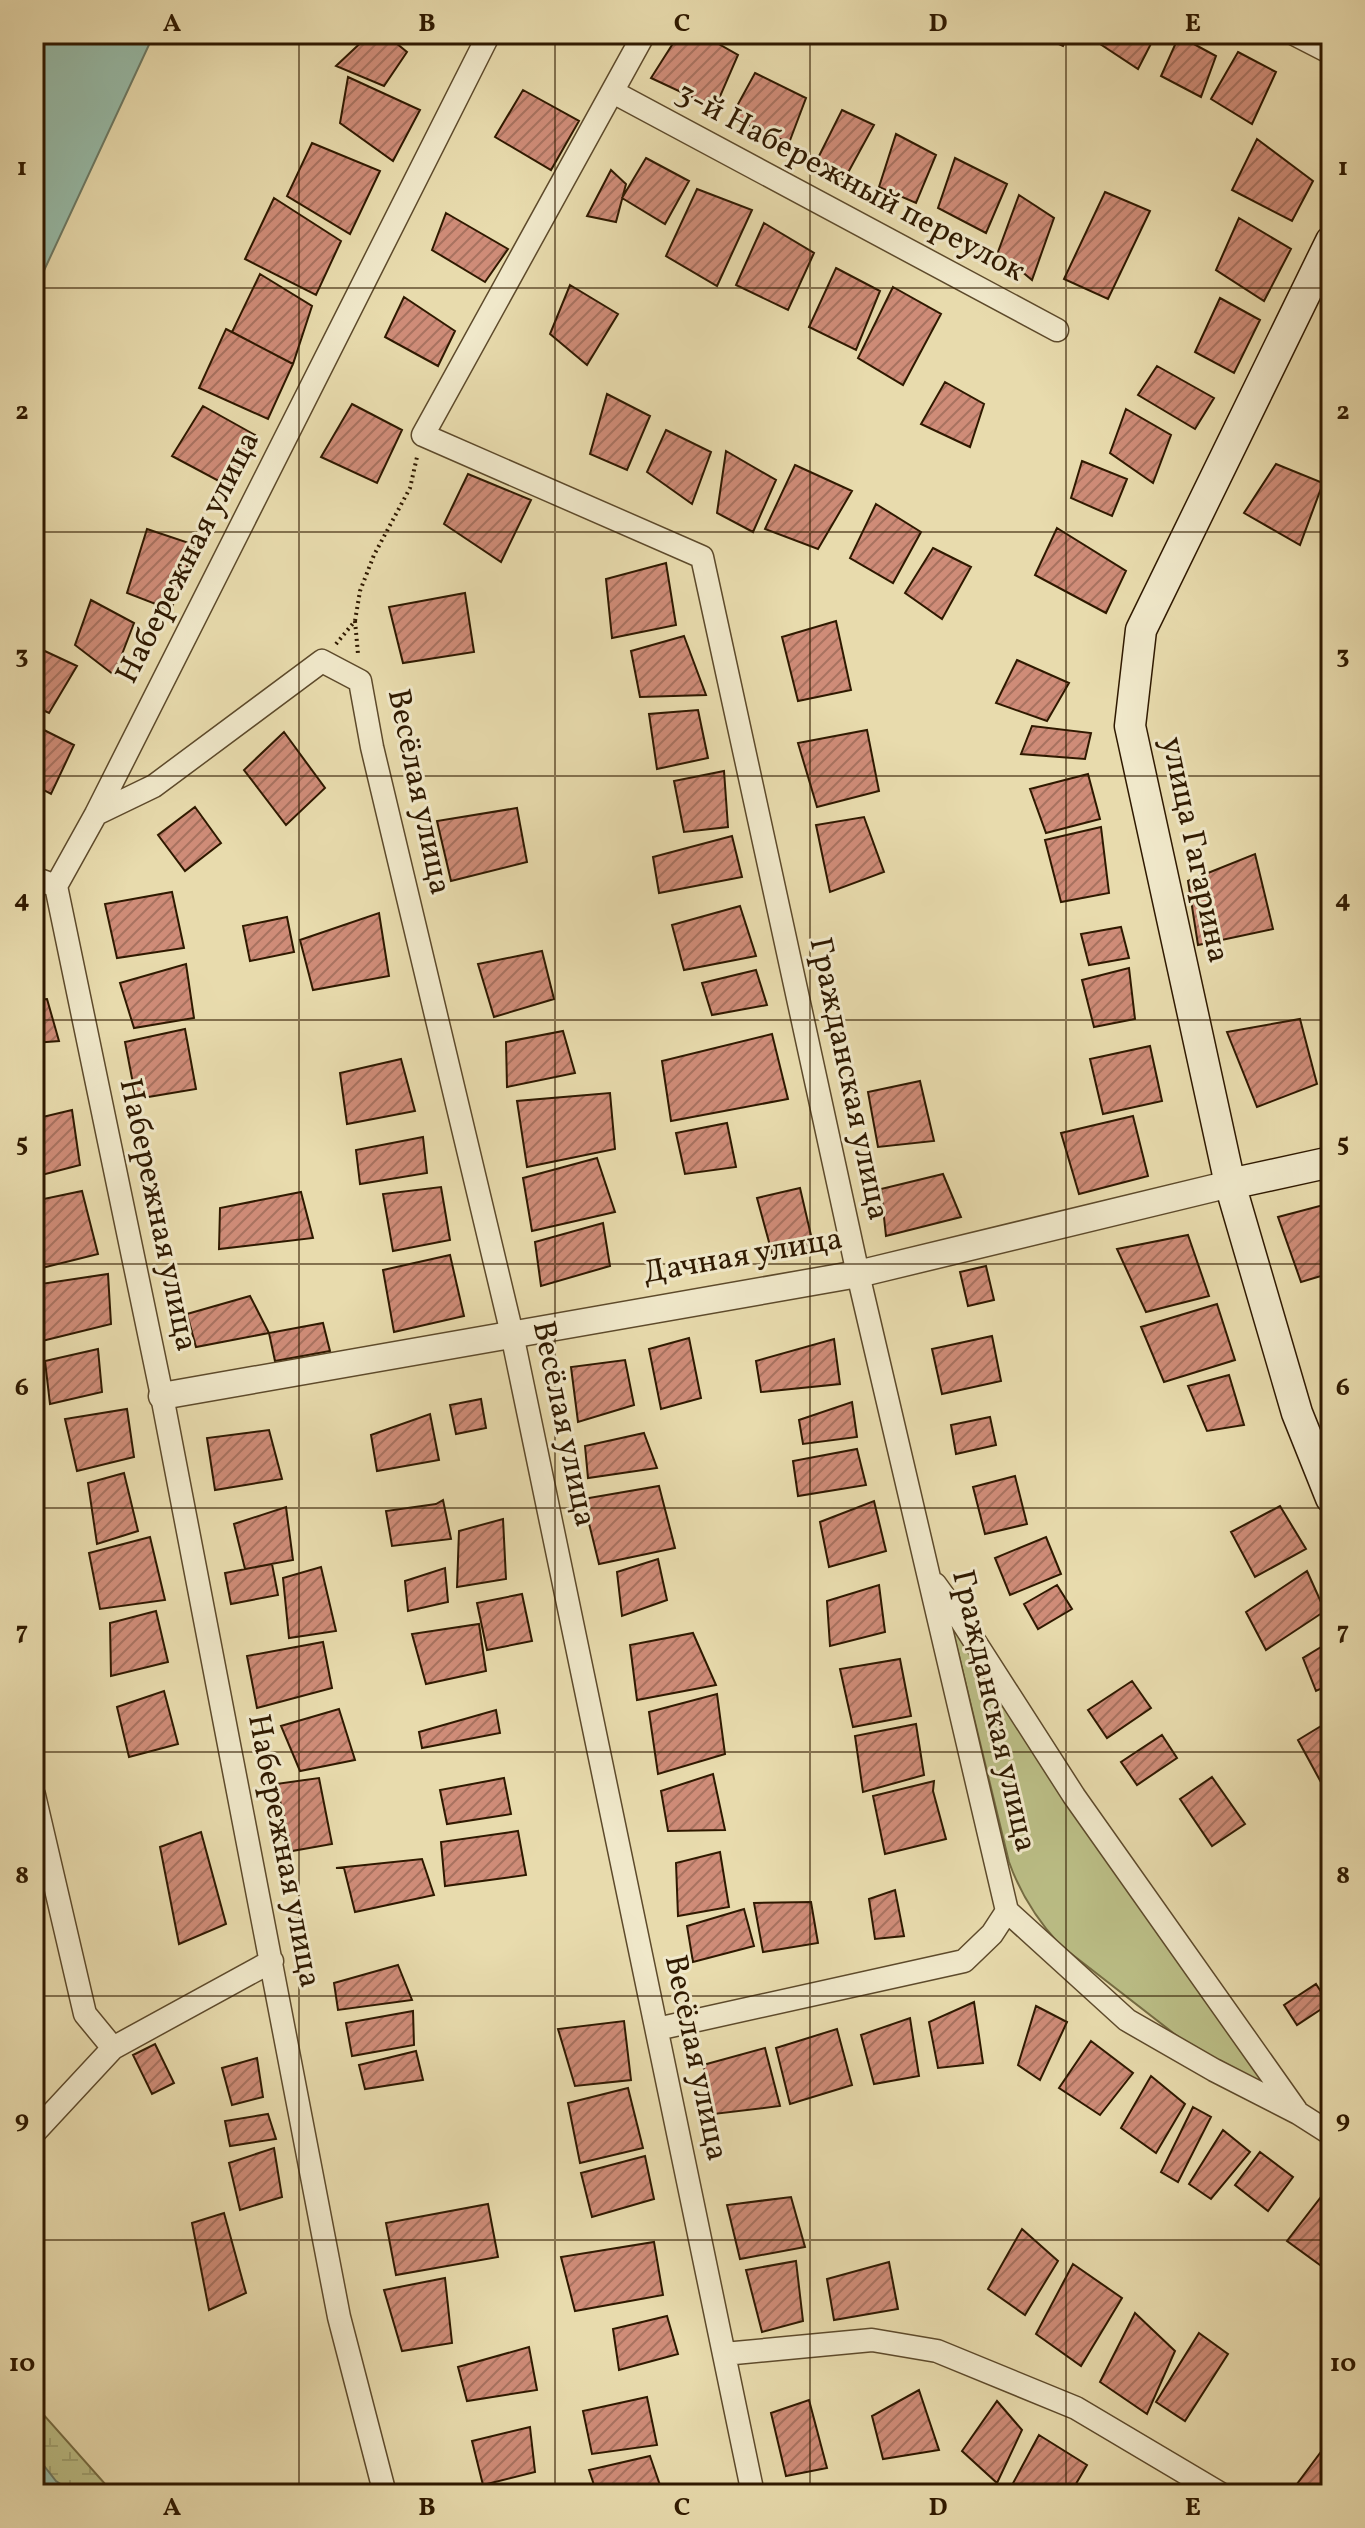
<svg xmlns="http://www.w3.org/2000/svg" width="1365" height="2528" font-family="Vollkorn,serif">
  <defs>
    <pattern id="wetland-marsh" width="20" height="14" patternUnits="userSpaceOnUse" patternTransform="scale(2)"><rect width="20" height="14" fill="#bbbe86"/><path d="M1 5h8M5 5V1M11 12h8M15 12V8" fill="none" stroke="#a1a372"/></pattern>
    <pattern id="building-hatch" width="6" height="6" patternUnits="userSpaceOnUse" patternTransform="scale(2)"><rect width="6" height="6" fill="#cf8c78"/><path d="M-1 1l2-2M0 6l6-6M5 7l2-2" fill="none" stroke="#a87260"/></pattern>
  </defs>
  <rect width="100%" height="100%" fill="#e8dbad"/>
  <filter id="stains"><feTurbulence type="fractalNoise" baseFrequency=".0025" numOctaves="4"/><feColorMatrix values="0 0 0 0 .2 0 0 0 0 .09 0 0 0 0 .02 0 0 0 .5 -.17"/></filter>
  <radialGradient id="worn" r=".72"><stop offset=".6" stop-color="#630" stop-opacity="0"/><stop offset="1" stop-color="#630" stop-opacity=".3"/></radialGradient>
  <path fill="#bbbe86" stroke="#756c43" stroke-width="2" d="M950,1619L1272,2087L1208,2060L1060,1945C1038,1921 1020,1893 1009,1862Z"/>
  <path fill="url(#wetland-marsh)" stroke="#756c43" stroke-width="2" d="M34,2411L43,2414L114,2494H34Z"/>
  <path fill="#97bba8" stroke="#6d7a65" stroke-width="2" d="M34,34H154L34,292Z
    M34,2453L56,2481L76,2494H34Z"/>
  <path fill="url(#building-hatch)" stroke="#2f1900" stroke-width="2" d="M370,34H385L407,52L384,86L336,66Z
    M679,34H701L738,55L715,108L651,78Z
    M1036,34H1069L1063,46Z
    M1085,34H1156L1138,69Z
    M1179,36L1216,56L1201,97L1161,76Z
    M1238,52L1276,72L1252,124L1211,99Z
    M755,73L806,98L789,143L731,117Z
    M348,77L420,110L393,161L340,123Z
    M523,90L579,121L551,170L495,137Z
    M842,110L874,125L844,180L817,160Z
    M896,134L936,155L916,203L879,187Z
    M1257,139L1313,181L1292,221L1232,190Z
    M312,143L380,171L350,234L287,196Z
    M646,158L689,181L665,224L622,198Z
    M955,158L1007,184L986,233L938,208Z
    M611,170L626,184L616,222L587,216Z
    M697,189L752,210L717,286L666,256Z
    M1105,192L1150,211L1108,299L1064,279Z
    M1019,195L1054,218L1032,280L998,252Z
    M274,198L341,241L316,295L245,259Z
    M446,213L508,249L485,282L432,250Z
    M1239,218L1291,249L1264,301L1216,270Z
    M764,223L814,253L788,310L736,285Z
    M836,268L880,291L856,350L809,327Z
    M260,274L312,306L293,364L232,332Z
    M570,285L618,314L587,365L550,334Z
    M893,287L941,314L903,385L858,358Z
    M404,297L455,331L438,366L385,337Z
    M1220,298L1260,320L1234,373L1195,352Z
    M226,329L293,364L268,419L199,388Z
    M1157,366L1214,398L1195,429L1138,395Z
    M945,382L984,404L970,447L921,424Z
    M607,394L650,416L627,470L590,454Z
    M352,404L402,430L377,483L321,457Z
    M203,406L255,435L228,486L172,456Z
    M1126,409L1171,435L1153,483L1110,453Z
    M666,430L711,452L692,504L647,472Z
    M726,451L776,480L753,532L717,513Z
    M1082,461L1127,479L1112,516L1071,498Z
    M1276,464L1323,483L1300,545L1244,513Z
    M795,465L852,491L818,549L765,529Z
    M468,474L531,500L501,562L444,524Z
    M876,504L921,532L893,583L850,558Z
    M1057,528L1126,571L1106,613L1035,575Z
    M147,529L195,545L171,610L127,593Z
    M933,548L971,567L942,619L905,593Z
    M666,563L676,625L612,638L606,579Z
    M465,593L474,652L403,663L389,607Z
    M91,600L134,623L114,675L75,645Z
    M836,621L851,690L798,701L782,637Z
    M684,636L706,695L640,697L631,651Z
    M34,646L77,666L49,713L34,706Z
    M1017,660L1069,683L1047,721L996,703Z
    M698,710L708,758L657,769L649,714Z
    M34,725L74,745L51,794L34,785Z
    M1032,726L1091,733L1085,759L1021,754Z
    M867,730L879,791L817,807L798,743Z
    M284,732L325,788L286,825L244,770Z
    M724,771L728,827L684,832L674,781Z
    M1088,774L1100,819L1046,833L1030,789Z
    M195,807L221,843L185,871L158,835Z
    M517,808L527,862L451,881L437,821Z
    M864,817L884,872L830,892L816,825Z
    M1101,827L1109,893L1061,902L1045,840Z
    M732,836L742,877L659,893L653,857Z
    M1255,854L1273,929L1198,945L1188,881Z
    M172,892L184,948L117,958L105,904Z
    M740,906L756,956L684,970L672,925Z
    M379,913L389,976L313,990L300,940Z
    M287,917L294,952L250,961L243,926Z
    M1121,927L1129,958L1089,965L1081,934Z
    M542,951L554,999L494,1017L478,964Z
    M186,964L194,1018L134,1028L120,983Z
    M1129,968L1135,1019L1094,1027L1082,980Z
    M756,970L767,1005L712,1015L702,983Z
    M47,999L59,1041L34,1043V1000Z
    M1300,1019L1317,1084L1257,1107L1227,1032Z
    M185,1029L196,1089L136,1099L125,1042Z
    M563,1031L575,1073L507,1087L506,1042Z
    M772,1034L788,1099L671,1121L662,1061Z
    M1150,1046L1162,1101L1103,1114L1090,1059Z
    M401,1059L415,1111L347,1124L340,1073Z
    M920,1081L934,1141L878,1147L868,1092Z
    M610,1093L615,1149L527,1167L517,1101Z
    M72,1110L80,1165L34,1177V1119Z
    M1133,1116L1148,1176L1079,1194L1061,1133Z
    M727,1123L736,1167L685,1174L676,1133Z
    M423,1137L427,1173L360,1184L356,1150Z
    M597,1158L615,1212L532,1231L523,1178Z
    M943,1174L961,1217L886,1236L881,1189Z
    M441,1187L450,1240L393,1251L383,1194Z
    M800,1188L813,1244L772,1253L757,1198Z
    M82,1191L98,1254L34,1270V1201Z
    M301,1192L313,1238L219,1249L220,1208Z
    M1331,1203V1273L1301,1282L1278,1217Z
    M603,1223L610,1266L541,1286L535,1242Z
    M1188,1235L1209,1296L1146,1312L1117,1249Z
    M450,1255L464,1316L394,1332L383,1270Z
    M986,1266L994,1300L968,1306L960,1272Z
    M108,1274L111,1324L42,1341L34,1285Z
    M250,1296L269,1333L196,1347L187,1314Z
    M1217,1304L1235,1360L1164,1382L1141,1327Z
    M323,1323L330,1351L275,1361L269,1333Z
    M992,1336L1001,1381L942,1394L932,1349Z
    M689,1338L701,1398L661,1409L649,1349Z
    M834,1339L840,1384L761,1392L756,1361Z
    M1331,1348V1381L1324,1350Z
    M98,1349L102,1392L50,1404L45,1361Z
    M625,1360L634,1405L578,1422L571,1367Z
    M1229,1375L1244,1425L1207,1431L1188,1386Z
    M481,1399L486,1428L456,1434L450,1405Z
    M852,1402L857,1437L803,1444L799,1420Z
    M127,1409L134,1457L77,1471L65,1419Z
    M430,1414L439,1460L377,1471L371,1435Z
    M990,1417L996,1445L956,1454L951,1425Z
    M269,1430L282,1479L215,1490L207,1438Z
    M644,1433L657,1468L588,1478L585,1446Z
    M857,1449L866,1485L798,1496L793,1461Z
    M124,1473L138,1531L97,1544L88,1483Z
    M1015,1476L1027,1524L985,1534L973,1487Z
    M659,1486L675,1548L599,1564L583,1499Z
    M443,1500L451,1539L392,1546L386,1511L436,1504Z
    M874,1501L886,1551L829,1567L820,1522Z
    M1280,1506L1306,1549L1255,1577L1231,1532Z
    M286,1507L293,1560L245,1569L234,1524Z
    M503,1519L506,1579L457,1587L459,1531Z
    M150,1537L165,1600L100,1609L89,1553Z
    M1046,1537L1061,1574L1010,1595L995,1558Z
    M658,1559L667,1600L622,1616L617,1572Z
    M272,1564L278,1595L231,1604L225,1573Z
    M321,1567L336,1631L289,1638L283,1578Z
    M445,1568L448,1602L408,1611L405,1581Z
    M1307,1571L1325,1611L1266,1650L1246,1612Z
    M879,1585L885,1632L830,1646L827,1601Z
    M1057,1585L1072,1609L1038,1629L1024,1604Z
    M522,1594L532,1641L487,1650L477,1603Z
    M156,1611L168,1662L111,1676L110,1623Z
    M479,1624L486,1671L426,1684L412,1634Z
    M693,1633L716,1685L637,1700L630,1645Z
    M1331,1641V1684L1316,1691L1303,1658Z
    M323,1642L332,1688L257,1708L247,1656Z
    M900,1659L911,1716L853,1727L840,1669Z
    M1132,1681L1151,1708L1107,1738L1088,1710Z
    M164,1691L178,1744L129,1757L117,1707Z
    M717,1694L725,1754L658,1774L649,1712Z
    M339,1709L355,1760L300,1771L281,1726Z
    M496,1710L500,1733L422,1748L419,1732Z
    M1331,1720V1796L1329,1797L1298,1740Z
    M916,1724L924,1775L863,1792L855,1736Z
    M1162,1735L1177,1758L1137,1785L1121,1762Z
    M713,1774L725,1830L668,1831L661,1791Z
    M1212,1777L1245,1824L1212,1846L1180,1799Z
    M319,1778L332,1844L292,1851L276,1784Z
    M504,1778L511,1814L447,1824L440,1790Z
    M934,1781L933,1791L946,1839L885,1854L873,1796Z
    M518,1831L526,1875L445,1886L441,1842Z
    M201,1832L226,1924L179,1944L160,1847Z
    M720,1852L729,1907L678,1916L676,1863Z
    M422,1859L434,1895L355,1912L344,1868H336Z
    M895,1890L904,1936L875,1939L869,1899Z
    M811,1902L818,1943L763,1952L754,1903Z
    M744,1909L754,1946L693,1962L687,1926Z
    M398,1965L412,2000L338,2010L334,1983Z
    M1316,1984L1329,2004L1297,2025L1284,2005Z
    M974,2002L983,2063L938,2068L929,2022Z
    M1036,2006L1067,2022L1040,2080L1018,2065Z
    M413,2011L414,2045L352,2056L346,2023Z
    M910,2018L919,2076L874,2084L861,2035Z
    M624,2021L631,2080L575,2086L558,2029Z
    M837,2029L852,2085L790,2104L776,2048Z
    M1091,2041L1133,2073L1100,2115L1059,2088Z
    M155,2044L174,2083L152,2094L133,2055Z
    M765,2048L780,2106L714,2114L703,2065Z
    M416,2051L423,2080L365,2089L359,2065Z
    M257,2058L263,2097L232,2105L222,2068Z
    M1151,2076L1185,2104L1156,2153L1121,2128Z
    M628,2088L643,2148L580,2163L568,2103Z
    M1193,2107L1211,2117L1178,2182L1161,2172Z
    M268,2114L276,2139L230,2146L225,2121Z
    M1223,2130L1250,2152L1211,2199L1189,2184Z
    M274,2148L282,2197L240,2210L229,2163Z
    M1260,2152L1293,2177L1268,2211L1235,2185Z
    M645,2156L654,2199L592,2217L581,2173Z
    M1331,2184V2273L1287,2241Z
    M791,2197L805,2247L740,2259L727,2205Z
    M488,2204L498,2257L396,2275L386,2223Z
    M224,2213L246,2293L209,2310L192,2223Z
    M1022,2229L1058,2261L1025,2315L988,2289Z
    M654,2242L663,2295L575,2311L561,2257Z
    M796,2261L803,2321L762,2332L746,2270Z
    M889,2262L898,2309L834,2320L827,2279Z
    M1073,2264L1122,2298L1081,2366L1036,2334Z
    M445,2278L452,2343L402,2351L384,2290Z
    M1135,2313L1175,2351L1147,2414L1100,2382Z
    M667,2316L678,2354L619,2370L613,2329Z
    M1199,2333L1228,2354L1185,2421L1156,2402Z
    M529,2347L537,2390L467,2401L458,2367Z
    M919,2390L939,2450L883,2459L872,2416Z
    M647,2397L657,2445L592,2454L583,2411Z
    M809,2400L827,2468L786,2476L771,2413Z
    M997,2401L1022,2430L997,2483L962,2451Z
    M530,2427L535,2472L483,2485L472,2441Z
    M1039,2435L1087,2465L1070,2494H1020L1011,2487Z
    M1329,2441L1331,2443V2494H1303L1294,2488Z
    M650,2456L663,2494H597L589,2470Z"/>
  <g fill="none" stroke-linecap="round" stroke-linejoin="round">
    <defs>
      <path id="minor" d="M644,34L423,435L702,557L858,1274L1007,1911L1127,2020L1214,2070L1298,2113L1331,2134
        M1294,34L1331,53
        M613,92L1057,330
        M96,814L154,786L322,661L360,681L372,747L512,1334L753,2494
        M34,878L56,886
        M935,1584L961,1620L1074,1796L1296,2110
        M34,1795L85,2014L113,2048
        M657,2029L964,1961L992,1934L1007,1911
        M34,2133L113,2048L272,1961
        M724,2354L872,2340L937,2351L1076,2408L1221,2494
        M385,2494L339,2317L162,1396L56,886L96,814L489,34"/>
      <path id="tertiary" d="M162,1396L858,1274L1230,1184"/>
      <path id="secondary" d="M1331,241L1141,630L1130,726L1230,1184L1297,1413L1331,1498
        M1230,1184L1331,1162"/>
    </defs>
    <use href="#minor" stroke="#5d4a2b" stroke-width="25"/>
    <use href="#tertiary" stroke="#5d4a2b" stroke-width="29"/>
    <use href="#secondary" stroke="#2f1900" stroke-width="33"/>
    <path stroke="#2f1900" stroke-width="4" stroke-dasharray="2 4" stroke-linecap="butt" d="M355,621L358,654
      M336,644L355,621L360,591L374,555L410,488L417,457"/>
    <use href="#minor" stroke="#f0e8ca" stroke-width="22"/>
    <use href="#tertiary" stroke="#f0e8ca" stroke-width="26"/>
    <use href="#secondary" stroke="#f0e8ca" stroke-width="30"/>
  </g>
  <path fill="none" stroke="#2f1900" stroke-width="2" stroke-opacity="0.55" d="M299,34V2494M555,34V2494M810,34V2494M1066,34V2494M34,288H1331M34,532H1331M34,776H1331M34,1020H1331M34,1264H1331M34,1508H1331M34,1752H1331M34,1996H1331M34,2240H1331"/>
  <g text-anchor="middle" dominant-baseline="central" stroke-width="6" stroke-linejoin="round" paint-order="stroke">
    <g font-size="32" fill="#2f1900" stroke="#f0e8ca">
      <text transform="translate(850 183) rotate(28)">3-й Набережный переулок</text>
      <text transform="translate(189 558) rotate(-63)">Набережная улица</text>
      <text transform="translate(418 792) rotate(78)">Весёлая улица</text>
      <text transform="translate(1194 850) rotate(78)">улица Гагарина</text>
      <text transform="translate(848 1079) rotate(78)">Гражданская улица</text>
      <text transform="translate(157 1215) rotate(78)">Набережная улица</text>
      <text transform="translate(743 1257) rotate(-10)">Дачная улица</text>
      <text transform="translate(563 1424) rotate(78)">Весёлая улица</text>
      <text transform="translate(993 1711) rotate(77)">Гражданская улица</text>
      <text transform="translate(283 1851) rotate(79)">Набережная улица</text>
      <text transform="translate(695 2058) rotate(78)">Весёлая улица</text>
    </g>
  </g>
  <rect width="1365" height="2528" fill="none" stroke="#e8dbad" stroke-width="88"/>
  <rect x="44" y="44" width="1277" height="2440" fill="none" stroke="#2f1900" stroke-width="3"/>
  <g font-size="26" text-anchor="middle" font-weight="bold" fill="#2f1900">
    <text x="172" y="31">A</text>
    <text x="427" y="31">B</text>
    <text x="682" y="31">C</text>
    <text x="938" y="31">D</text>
    <text x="1193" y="31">E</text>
    <text x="22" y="175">1</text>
    <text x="1343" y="175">1</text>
    <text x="22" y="419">2</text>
    <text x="1343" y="419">2</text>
    <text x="22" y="663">3</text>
    <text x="1343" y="663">3</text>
    <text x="22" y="907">4</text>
    <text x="1343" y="907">4</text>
    <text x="22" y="1151">5</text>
    <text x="1343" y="1151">5</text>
    <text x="22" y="1395">6</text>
    <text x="1343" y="1395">6</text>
    <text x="22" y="1639">7</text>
    <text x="1343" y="1639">7</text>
    <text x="22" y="1883">8</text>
    <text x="1343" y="1883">8</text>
    <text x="22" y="2127">9</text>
    <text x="1343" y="2127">9</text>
    <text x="22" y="2371">10</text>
    <text x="1343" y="2371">10</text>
    <text x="172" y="2515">A</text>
    <text x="427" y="2515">B</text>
    <text x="682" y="2515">C</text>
    <text x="938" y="2515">D</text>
    <text x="1193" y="2515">E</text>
  </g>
  <rect width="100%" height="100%" filter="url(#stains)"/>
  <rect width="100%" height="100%" fill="url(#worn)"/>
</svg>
